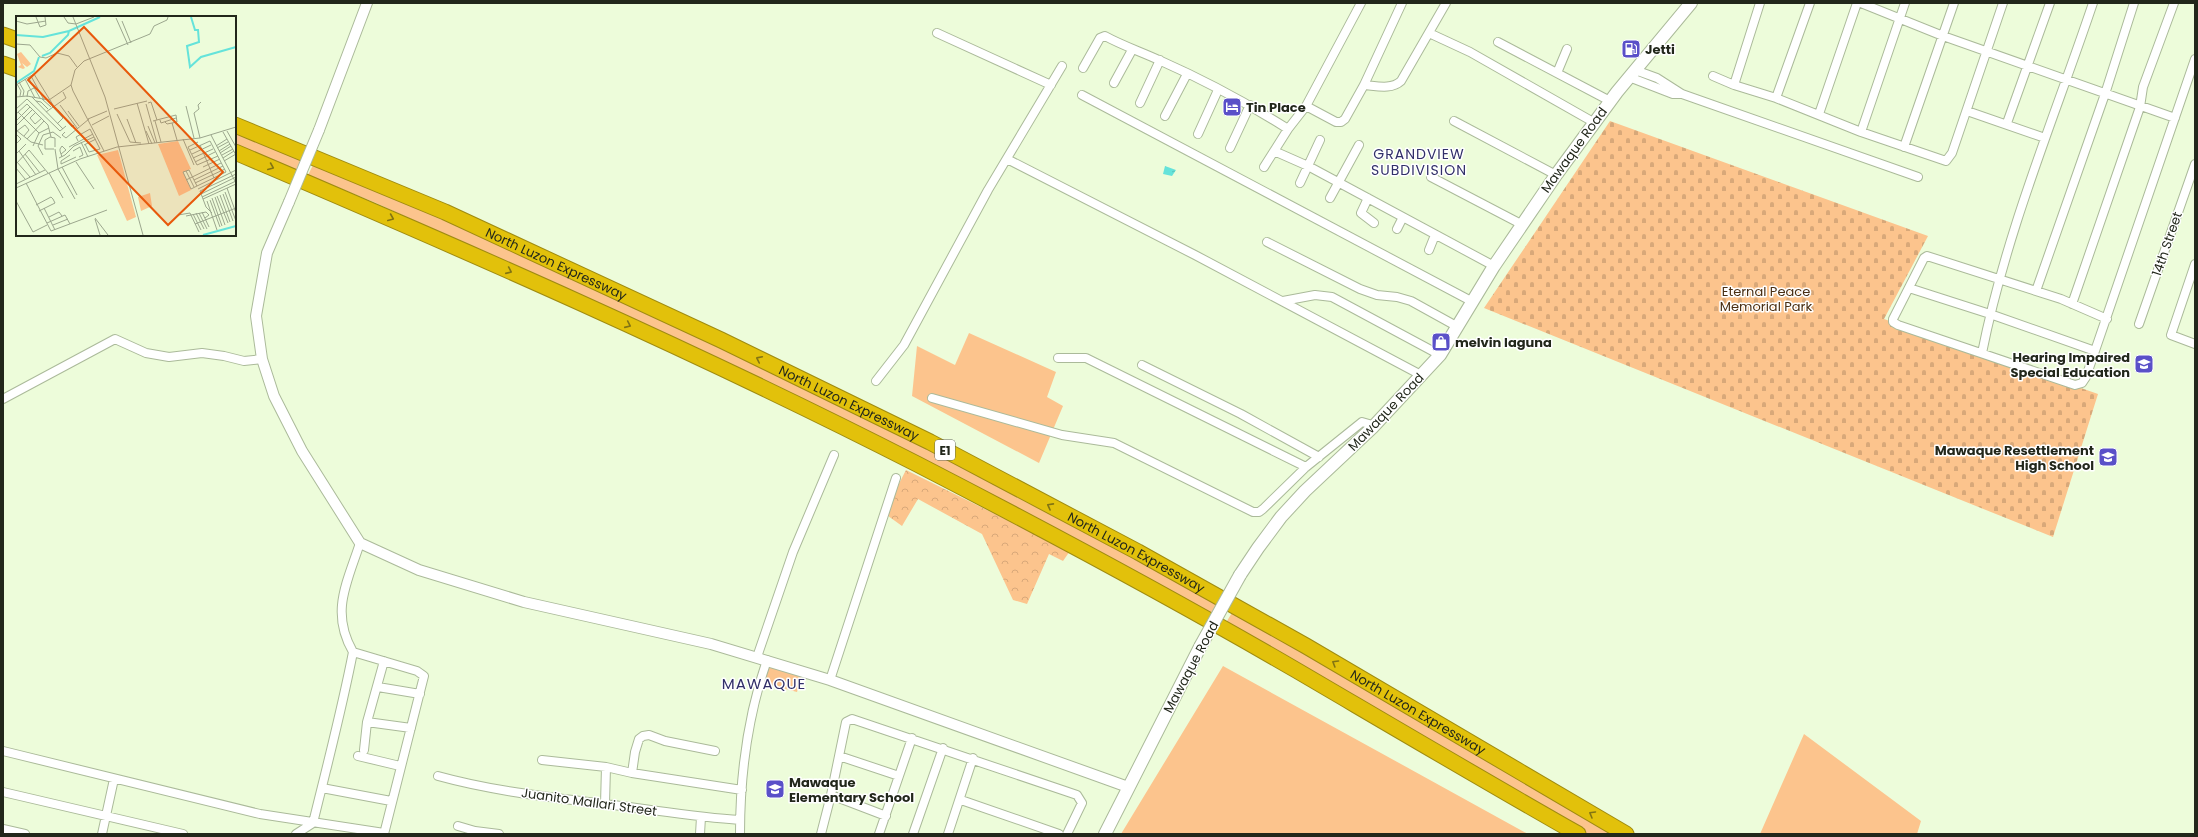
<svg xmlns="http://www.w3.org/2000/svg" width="2198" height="837" font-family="Poppins,sans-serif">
  <defs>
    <pattern id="forest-crowns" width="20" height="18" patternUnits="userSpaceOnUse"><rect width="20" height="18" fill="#fcc48d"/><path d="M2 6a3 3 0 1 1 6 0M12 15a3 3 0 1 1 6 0" fill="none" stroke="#d8a879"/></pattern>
    <pattern id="cemetery-stones" width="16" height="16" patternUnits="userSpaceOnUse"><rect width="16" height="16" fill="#fcc48d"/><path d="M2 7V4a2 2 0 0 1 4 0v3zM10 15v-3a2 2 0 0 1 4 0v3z" fill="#d8a879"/></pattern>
    <pattern id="water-ripples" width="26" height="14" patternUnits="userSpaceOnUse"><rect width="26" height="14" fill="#65e3da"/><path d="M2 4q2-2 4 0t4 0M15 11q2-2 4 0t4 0" fill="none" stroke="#57c3ba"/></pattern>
  </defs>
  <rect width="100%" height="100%" fill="#edfcda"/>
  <path fill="#fcc48d" d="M235,130L303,158L297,170L235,146Z
    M314,163L474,233L817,391L1223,606L1214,620L595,303L376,203L308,175Z
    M969,333L1056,372L1047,397L1063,406L1039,463L912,396L917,346L955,365Z
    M1233,611L1612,834H1585L1224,626Z
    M769,663L803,672L797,692L763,683Z
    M1223,666L1528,834H1121Z
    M1804,734L1921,821L1917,834H1760Z"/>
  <path fill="url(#forest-crowns)" d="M906,470L1070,551L1063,561L1049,554L1027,604L1013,600L982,534L918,499L902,526L884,513Z"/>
  <path fill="url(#cemetery-stones)" d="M1610,121L1928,236L1884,319L2098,394L2053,537L1484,308Z"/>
  <path fill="url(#water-ripples)" d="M1165,166L1176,170L1172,176L1163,174Z"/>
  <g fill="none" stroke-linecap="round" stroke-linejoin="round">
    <defs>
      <path id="minor" d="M1760,3L1734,85L1776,98L1861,132L1946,161L1952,153L2003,3
        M1861,3L1943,36L2175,118
        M937,33L1051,85
        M1429,33L1470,52L1595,123
        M1498,42L1610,101
        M1083,68L1100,38L1105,36C1123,46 1142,52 1161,61C1204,80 1247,103 1288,129
        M1635,70L1657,78L1682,94L1918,177
        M1557,73L1567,49
        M1713,76L1734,85
        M1629,77L1673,94H1682
        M1114,83L1132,50
        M1364,85C1377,86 1391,90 1401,81L1446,3
        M1082,95L1473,302
        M1776,98L1810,3
        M1140,103L1160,60
        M1306,106L1336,122H1341L1345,119L1364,85L1402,3
        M1967,111L2045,138
        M1819,114L1857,3
        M1165,116L1187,74
        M1454,121L1556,175
        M2007,123L2050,3
        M1861,132L1905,3
        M1198,134L1218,90
        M1904,147L1954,3
        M1230,148L1250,105
        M1274,151L1308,166L1494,266
        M1007,159L1195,255L1421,375
        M1264,167L1288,129L1306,106L1361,3
        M1431,177L1521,224
        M1300,183L1320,140
        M1330,198L1359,145
        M1368,198L1361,213L1374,223
        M1397,229L1403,217
        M1267,242L1360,289L1377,295L1397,297L1411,301L1458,327
        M1429,250L1435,235
        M2195,264L2171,335L2195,344
        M1909,288L1990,314L2095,351
        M2036,291L2105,94L2134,3
        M1283,301L1315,295L1332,297L1440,355
        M2072,304L2140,107L2143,87L2174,3
        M2107,319L2061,299L1927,256L1924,258L1893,319V322L1898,325L2075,385L2082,383L2086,377L2195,59
        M2139,324L2195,164
        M1982,353C2006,232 2054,119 2093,3
        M1058,358H1086L1306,467
        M1142,365L1241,414L1319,457
        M876,381L904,345L988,190L1062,66
        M932,398L1062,435L1114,443L1253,512H1259L1263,509L1306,467L1362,422L1369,424L1372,428
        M3,399L115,339L146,353L169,357L202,353L224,356L244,361L262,359
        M353,652L417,671L424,676L384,834
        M757,657L793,552L834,455
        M830,680L896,478
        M378,687L420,694
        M367,722L411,728
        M364,750L367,722L384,661
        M3,751L260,814L384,833
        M358,756L400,766
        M839,756L899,776
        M542,760L606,767L632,773L742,790
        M632,773L635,752L639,739L643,736L649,735L665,741L715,751
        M438,776C492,791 549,797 604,804C649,809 694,817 740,820
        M322,788L391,801
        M3,792L183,834
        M831,795L886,816
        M961,800L1059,834
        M605,804L606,767
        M458,826L475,831L499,834
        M3,829L25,834
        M102,834L114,779
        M296,834L313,823C327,766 342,709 353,652C330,612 347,583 360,543
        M700,834L701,817
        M740,834C740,776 748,715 767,660
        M821,834L831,795L846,722L852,719L1077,795L1082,803L1067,834
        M879,834L912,738
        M913,834L943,748
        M948,834L973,758"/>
      <path id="tertiary" d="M319,130L367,3
        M289,202L267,253L256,316L262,359L274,396L302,451L360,543L419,570L524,602L711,644L830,680L1128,787"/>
      <path id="secondary" d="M1240,575L1258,548L1281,517L1305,491L1372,428L1440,355L1494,266L1556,175L1617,92L1691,3
        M1105,834L1200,647"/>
      <g id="motorway">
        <path d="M3,35L17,40"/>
        <path d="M3,64L17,69"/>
        <path id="s1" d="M235,125L445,212L721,340L930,442L1138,552L1306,646L1626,834"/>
        <path d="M235,152C465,250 694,350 917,464C1045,530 1172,598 1296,670C1390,725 1483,780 1578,834"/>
      </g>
    </defs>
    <use href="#minor" stroke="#abba9a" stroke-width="10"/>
    <use href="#tertiary" stroke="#abba9a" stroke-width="12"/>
    <use href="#secondary" stroke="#abba9a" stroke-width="14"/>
    <use href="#motorway" stroke="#9f8b11" stroke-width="17"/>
    <use href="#minor" stroke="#fff" stroke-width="8"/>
    <use href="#tertiary" stroke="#fff" stroke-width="10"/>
    <use href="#secondary" stroke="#fff" stroke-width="12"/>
    <use href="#motorway" stroke="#e2c10b" stroke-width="15"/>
    <defs>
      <path id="tertiary-bridge" d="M289,202L319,130"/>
      <path id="secondary-bridge" d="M1200,647L1240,575"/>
    </defs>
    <use href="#tertiary-bridge" stroke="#abba9a" stroke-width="12" stroke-linecap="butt"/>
    <use href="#secondary-bridge" stroke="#abba9a" stroke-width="14" stroke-linecap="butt"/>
    <use href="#tertiary-bridge" stroke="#fff" stroke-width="10"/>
    <use href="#secondary-bridge" stroke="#fff" stroke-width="12"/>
  </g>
  <defs><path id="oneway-chevron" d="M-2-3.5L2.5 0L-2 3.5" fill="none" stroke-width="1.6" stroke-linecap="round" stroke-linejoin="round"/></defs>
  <g stroke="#827413">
    <use href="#oneway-chevron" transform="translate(271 167) rotate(23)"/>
    <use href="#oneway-chevron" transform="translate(391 218) rotate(23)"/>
    <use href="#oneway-chevron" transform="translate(509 271) rotate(24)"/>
    <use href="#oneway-chevron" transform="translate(628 325) rotate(24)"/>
    <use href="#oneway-chevron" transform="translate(759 359) rotate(-154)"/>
    <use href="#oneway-chevron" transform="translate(1050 506) rotate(-152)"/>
    <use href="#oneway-chevron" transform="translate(1335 663) rotate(-149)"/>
    <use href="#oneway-chevron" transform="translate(1592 814) rotate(-150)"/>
  </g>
  <defs>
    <symbol id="fuel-square" viewBox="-11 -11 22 22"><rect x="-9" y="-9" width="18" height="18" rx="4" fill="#5a50c8" stroke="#fff"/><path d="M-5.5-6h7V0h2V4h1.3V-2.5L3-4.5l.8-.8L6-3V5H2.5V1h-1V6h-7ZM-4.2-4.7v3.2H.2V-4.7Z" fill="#fff"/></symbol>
    <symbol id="hotel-square" viewBox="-11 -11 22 22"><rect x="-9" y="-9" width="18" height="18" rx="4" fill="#5a50c8" stroke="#fff"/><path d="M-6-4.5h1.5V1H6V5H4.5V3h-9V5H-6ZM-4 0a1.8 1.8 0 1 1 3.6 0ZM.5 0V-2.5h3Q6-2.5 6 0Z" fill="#fff"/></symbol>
    <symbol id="shop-square" viewBox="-11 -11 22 22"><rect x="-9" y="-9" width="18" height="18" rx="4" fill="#5a50c8" stroke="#fff"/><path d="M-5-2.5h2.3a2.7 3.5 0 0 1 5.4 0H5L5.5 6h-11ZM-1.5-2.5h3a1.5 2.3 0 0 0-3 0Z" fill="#fff"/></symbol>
    <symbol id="school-square" viewBox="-11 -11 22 22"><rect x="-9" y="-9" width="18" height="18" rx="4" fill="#5a50c8" stroke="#fff"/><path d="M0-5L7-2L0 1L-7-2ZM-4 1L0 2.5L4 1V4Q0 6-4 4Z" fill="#fff"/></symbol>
  </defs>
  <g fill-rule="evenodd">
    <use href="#fuel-square" x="1620" y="38" width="22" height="22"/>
    <use href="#hotel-square" x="1221" y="96" width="22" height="22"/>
    <use href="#shop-square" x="1430" y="331" width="22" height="22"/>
    <use href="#school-square" x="2133" y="353" width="22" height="22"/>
    <use href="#school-square" x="2097" y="446" width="22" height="22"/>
    <use href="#school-square" x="764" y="778" width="22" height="22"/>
  </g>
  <g text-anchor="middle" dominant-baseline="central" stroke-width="3" stroke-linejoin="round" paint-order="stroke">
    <rect fill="#fff" stroke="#64685f" stroke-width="1" x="935" y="440" width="20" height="20" rx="3"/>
    <g font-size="12" font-weight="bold" fill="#22271b">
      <text x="945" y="450">E1</text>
    </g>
    <g font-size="13" font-weight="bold" fill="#22271b" stroke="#fff" text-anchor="start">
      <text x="1645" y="49">Jetti</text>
      <text x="1246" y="107">Tin Place</text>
      <text x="1455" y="342">melvin laguna</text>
      <text x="2130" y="357" text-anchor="end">Hearing Impaired<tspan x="2130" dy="15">Special Education</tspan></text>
      <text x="2094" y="450" text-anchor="end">Mawaque Resettlement<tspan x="2094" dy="15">High School</tspan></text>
      <text x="789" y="782">Mawaque<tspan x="789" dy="15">Elementary School</tspan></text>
    </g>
    <g font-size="13" fill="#22271b" stroke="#fff">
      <text transform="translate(1574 150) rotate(-54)">Mawaque Road</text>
      <text transform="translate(2167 244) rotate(-71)">14th Street</text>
      <text stroke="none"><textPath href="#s1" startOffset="350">North Luzon Expressway</textPath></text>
      <text stroke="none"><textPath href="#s1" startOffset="674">North Luzon Expressway</textPath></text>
      <text transform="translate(1386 412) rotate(-46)">Mawaque Road</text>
      <text stroke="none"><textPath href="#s1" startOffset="998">North Luzon Expressway</textPath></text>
      <text transform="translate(1191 667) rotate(-62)">Mawaque Road</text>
      <text stroke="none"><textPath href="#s1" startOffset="1322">North Luzon Expressway</textPath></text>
      <text transform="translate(589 802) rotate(8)">Juanito Mallari Street</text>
    </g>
    <g font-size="13" fill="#492e12" stroke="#fff">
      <text x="1766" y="291">Eternal Peace<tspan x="1766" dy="15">Memorial Park</tspan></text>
    </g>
    <g font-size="14" letter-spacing="1" fill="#312f69" stroke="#fff">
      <text x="1419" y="154">GRANDVIEW<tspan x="1419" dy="16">SUBDIVISION</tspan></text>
    </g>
    <g font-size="15" letter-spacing="1" fill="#312f69" stroke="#fff">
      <text x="764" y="683">MAWAQUE</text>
    </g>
  </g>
  <g transform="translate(16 16)">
    <rect width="220" height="220" fill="#edfcda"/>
    <path d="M5,36L15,48L11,51L6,47L9,52L7,53L2,51L5,49L1,38ZM102,134L120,201L111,205L81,139ZM134,177L136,190L125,195L122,181Z" fill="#fcc48d"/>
    <path d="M162,125L175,153L167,156L175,174L163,180L142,128Z" fill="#fcc48d"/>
    <path fill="none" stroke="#65e3da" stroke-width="2" d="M175,1L179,14H182L183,26L171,30L174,51L185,41L220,31M0,19L27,21L53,15L84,1M26,40L34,37L52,19L53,15M0,67L18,55L23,41M187,219L220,210"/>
    <path fill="none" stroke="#9ca78e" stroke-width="1" d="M20,1L24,11L30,9L29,1M48,1L52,7L60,8L78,1M57,1L89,81L127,219M100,2L112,29M0,5L11,8L30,5M106,5L115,27M0,28L14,29L24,41L30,42L41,37L53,40L61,51M15,60L28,84M12,61L24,82M9,63L19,82M3,66L8,75L7,80M1,68L5,75L4,80M0,69L18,58L37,89M0,81L11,80L33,84L55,69M11,81L12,75L18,72M16,81L47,113M11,83L44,115L50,110M26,83L35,91M20,85L25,86L32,93M121,87L133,128M132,87L135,86L141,104M130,88L141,127M44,89L61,112M36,90L47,102L41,108M170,90L178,122M0,93L11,83M98,93L131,85M42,94L56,111L58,109M52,95L63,110M2,96L23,117M20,96L14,102L19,108L26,102M30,96L50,82L47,76M0,98L11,88L32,109L35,121M101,98L114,126L125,127M72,103L91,95M111,103L120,127M144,104L145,107L160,102M0,105L14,91M137,105L160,99L161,106L151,108L149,106M139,105L145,126M156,107L161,124M76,109L93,100M0,110L17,93M132,110L139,127M0,114L15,126L27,129M1,115L9,109L13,114L8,120M130,115L136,128M211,115L220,131M49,116L46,119L50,122L73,103M207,116L220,139M0,118L5,123L0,128M195,119L220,167M184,122L178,97L183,93L182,89L185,86M11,123L28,105M167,123L178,149M62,125L60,121L74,113L84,133L73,136L69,128M65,126L72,141M182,126L172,131L181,149L202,140M68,129L80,123M184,129L198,162M17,130L23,117L33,112M200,130L211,123M53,131L77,118M201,132L212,126M38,133H29V124L34,121L39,122V131M39,133L42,153L59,183M174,134L194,125L210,156L181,170L175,173L167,156L173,154L181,170M3,135L20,159M57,135L64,131L67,139L63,141M88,135L57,75L55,69L59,54L68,45L134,18L138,10L151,4L152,1M203,135L214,128M204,137L215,130M0,138L10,128M9,138L24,157M45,138L50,134L46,130L44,133V135L46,141M176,138L195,129M27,139L22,130L27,119L37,116L45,122M54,139L45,145V148L60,141M206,139L217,133M43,142L49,139L58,130L78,121M177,142L197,133M207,142L218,135M208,145L220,138M1,146L14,161M60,146L78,173M179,146L199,136M0,148L13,134L32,157M46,151L61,179M187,151L204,143M0,152L9,163M170,155L178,171M33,157L47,182M170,164L205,147M178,164L207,150M10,167L35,215L91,194M179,167L209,153M0,168L29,154M0,172L64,143L101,131L184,122L220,111M211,172L220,197M182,173L220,154M209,176L220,205M185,178L220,161M207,178L217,205M204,179L214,206M201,180L212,207M186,181L220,165M199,181L209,209M196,182L206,210M187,183L220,168M194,184L204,211M0,185L17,216L31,209M191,185L201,214M20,189L35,181L37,183L39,187L23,195M28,192L39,214M186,196L193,211M180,197L188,213M183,197L191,213M196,197L190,191L184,175L220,158M177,198L185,214M162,199L174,197L183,216M170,200L190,196L193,199L189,202M33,201L43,196L46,200M79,202L92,219M79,203L84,219M31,207L49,199L54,208M179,208L220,192M37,209L52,203"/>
    <path fill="#e8590c" fill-opacity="0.15" stroke="#e8590c" stroke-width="2" d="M68,11L207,156L152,209L12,64Z"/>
    <rect width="220" height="220" fill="none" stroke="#22271b" stroke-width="2"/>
  </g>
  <rect width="2198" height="837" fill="none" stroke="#22271b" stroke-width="8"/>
</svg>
